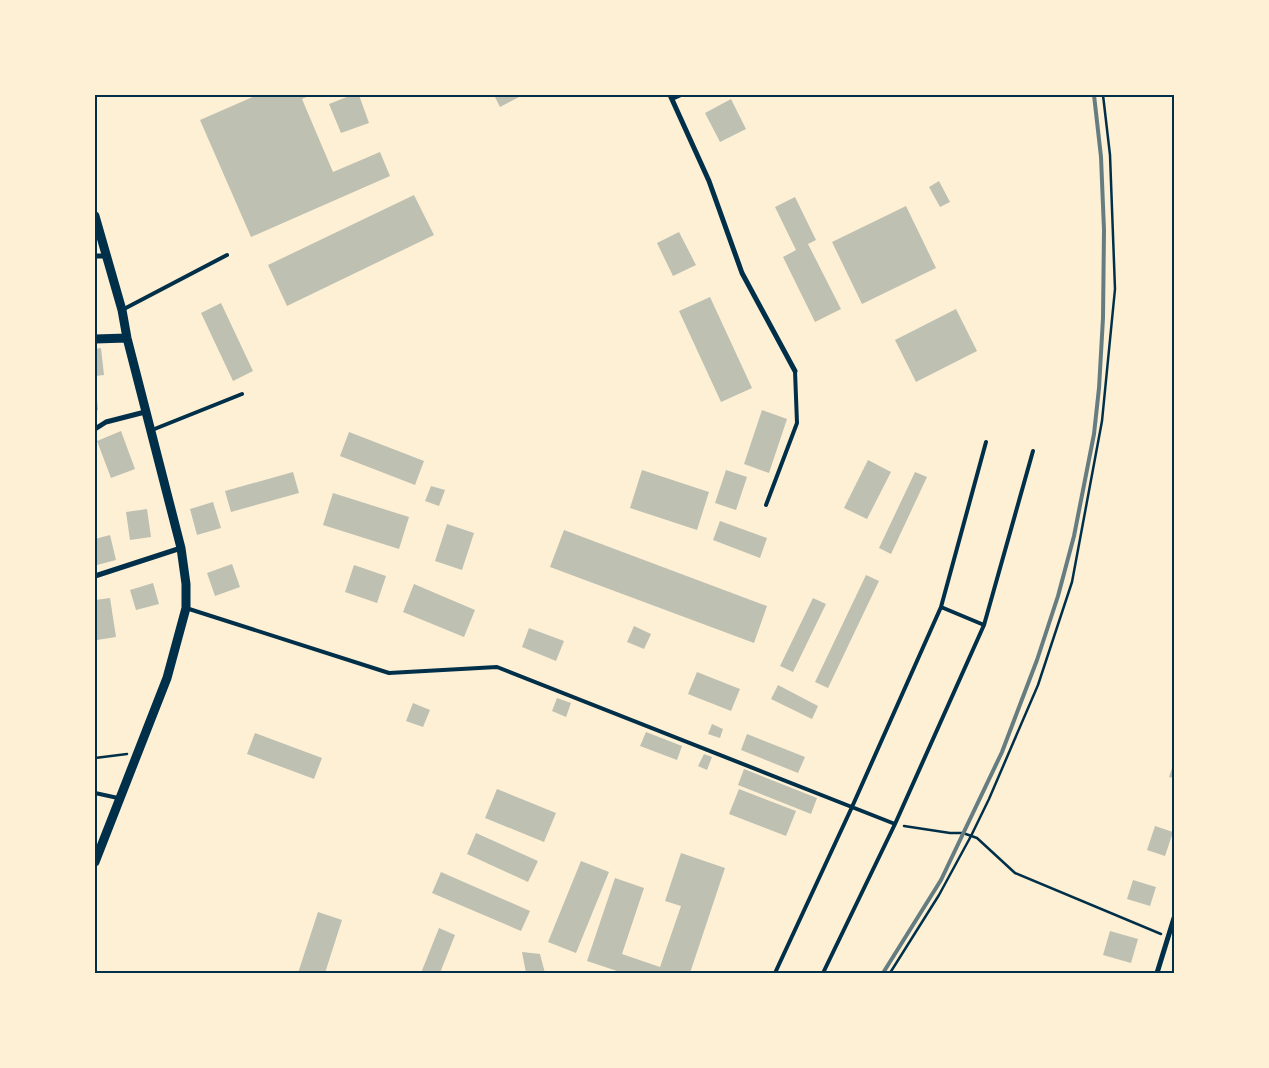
<svg xmlns="http://www.w3.org/2000/svg" width="1269" height="1068" font-family="Barlow,sans-serif">
  <rect width="100%" height="100%" fill="#fdf0d5"/>
  <path fill="#bec0b2" d="M257,95H311L302,99L333,172L380,152L390,176L251,237L200,120Z
    M352,95H359L369,123L341,133L329,104Z
    M494,95H523L500,107Z
    M731,99L746,129L720,142L705,113Z
    M939,181L950,202L940,207L929,187Z
    M414,195L434,235L287,306L268,265Z
    M795,197L816,240L808,244L841,309L815,322L783,257L796,250L775,207Z
    M906,206L936,268L862,304L832,242Z
    M679,232L696,265L673,276L657,243Z
    M710,297L752,388L721,402L679,311Z
    M221,303L253,371L233,381L201,313Z
    M956,309L977,351L916,382L895,340Z
    M101,348L104,375L95,376V349Z
    M95,388H96L98,410L95,411Z
    M762,410L787,419L769,473L744,464Z
    M121,431L135,469L111,478L97,441Z
    M349,432L424,461L415,485L340,456Z
    M868,460L891,472L867,519L844,508Z
    M642,470L709,492L697,530L630,508Z
    M726,470L747,477L736,510L715,503Z
    M293,472L299,493L231,512L225,491Z
    M915,472L927,477L891,554L879,548Z
    M431,486L445,490L439,506L425,501Z
    M333,493L409,517L399,549L323,525Z
    M213,502L221,528L197,535L190,509Z
    M147,509L151,537L130,540L126,512Z
    M720,521L767,538L760,558L713,540Z
    M447,524L474,533L462,570L435,561Z
    M564,530L767,606L754,643L550,567Z
    M110,535L116,560L97,565L95,556V539Z
    M232,564L240,587L215,596L207,573Z
    M354,565L386,576L377,603L345,592Z
    M866,575L879,581L828,688L815,682Z
    M153,583L159,604L136,610L130,590Z
    M414,584L475,610L464,637L403,612Z
    M110,598L116,637L97,640L95,624V600Z
    M813,598L826,604L793,672L780,666Z
    M634,626L651,634L644,649L627,642Z
    M529,628L564,641L556,661L522,647Z
    M697,672L740,689L731,711L688,694Z
    M778,685L818,706L812,719L771,699Z
    M557,698L571,703L566,717L552,711Z
    M413,703L430,710L423,727L406,721Z
    M712,724L723,729L720,738L708,734Z
    M646,732L682,746L677,760L640,746Z
    M255,733L322,758L314,779L247,754Z
    M747,734L805,757L798,773L741,750Z
    M704,754L712,757L707,770L698,766Z
    M1174,762V778L1169,777Z
    M744,769L817,798L811,814L738,785Z
    M497,789L556,813L544,842L485,818Z
    M739,789L796,811L786,836L729,814Z
    M1155,826L1173,832L1165,856L1147,850Z
    M476,833L538,861L528,882L467,854Z
    M681,853L725,868L690,973H623L587,961L615,878L644,888L622,954L660,967L681,906L665,901Z
    M581,861L609,872L576,953L548,942Z
    M441,872L530,911L521,931L432,893Z
    M1133,880L1156,887L1150,906L1127,899Z
    M318,912L342,920L325,973H298Z
    M439,928L455,935L440,973H421Z
    M1110,931L1138,939L1131,963L1103,955Z
    M522,952L540,954L545,973H526Z"/>
  <g fill="none" stroke-linecap="round" stroke-linejoin="round">
    <path stroke="#003049" stroke-width="2.5" d="M95,758L127,754
      M904,826L950,833H963L977,838L1015,873L1161,934
      M890,973L939,895L971,836L989,799L1038,685L1072,582L1102,421L1115,289L1110,155L1103,95"/>
    <path stroke="#003049" stroke-width="4" d="M672,99L681,95
      M122,310L227,255
      M152,430L242,394
      M766,505L797,423L795,371
      M941,607L984,625L1033,451
      M186,608L389,673L497,667L895,824
      M95,793L118,798
      M775,973L852,807L941,607L986,442
      M823,973L895,824L984,625"/>
    <path stroke="#003049" stroke-width="5" d="M670,95L709,181L742,273L795,371
      M95,256H106
      M95,429L106,422L145,412
      M95,576L181,548
      M1157,973L1174,918"/>
    <path stroke="#003049" stroke-width="9" d="M95,216L122,310L127,338L181,548L186,584V608L167,678L95,862
      M95,339L127,338"/>
    <path stroke="#657d81" stroke-width="4" d="M883,973L941,880L1002,752L1037,660L1058,596L1074,536L1094,434L1099,388L1103,318L1104,230L1101,157L1094,95"/>
  </g>
  <rect width="1269" height="1068" fill="none" stroke="#fdf0d5" stroke-width="192"/>
  <rect x="96" y="96" width="1077" height="876" fill="none" stroke="#003049" stroke-width="2"/>
</svg>
